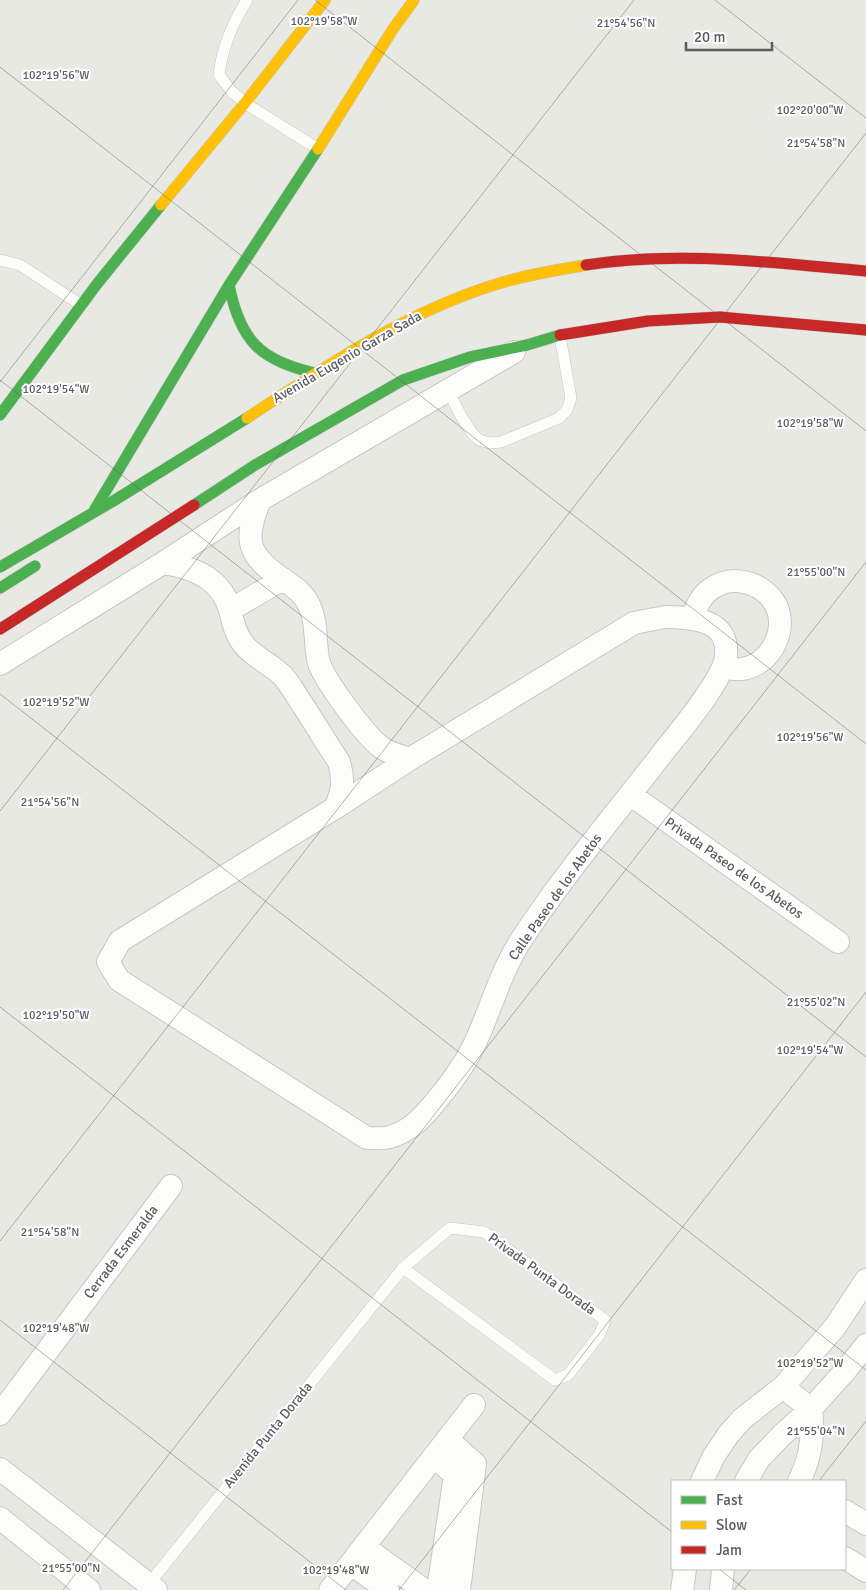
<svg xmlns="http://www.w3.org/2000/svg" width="866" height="1590" font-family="Signika,sans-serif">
  <rect width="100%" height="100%" fill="#e9e9e4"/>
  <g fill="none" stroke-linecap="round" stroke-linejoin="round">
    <defs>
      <path id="lane" d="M247,0C232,24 222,48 219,75L232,92L245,103L318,149
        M0,260L20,265L81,305
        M448,390L461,416L472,433L479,440L490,443L501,442L559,418L567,410L571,398L560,336
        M148,1585L403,1268L450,1228L484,1232L605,1320L600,1334L568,1375L555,1380L403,1268"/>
      <path id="street" d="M260,500C243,541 247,555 284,580C294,587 305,594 310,607C318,625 314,644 319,663C325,681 366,737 382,748C391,754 401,756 410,759
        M163,563C193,567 222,579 230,610C233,623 236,635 244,645C255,658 271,664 283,676C291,685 297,697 304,707C316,725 327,744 339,762C344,779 343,792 335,808
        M230,610L283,579
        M665,617C692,618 729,618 726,656C724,679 680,731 665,750C617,812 566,872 523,937C501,970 492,1006 476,1041C466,1063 452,1082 437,1100C424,1116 411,1131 390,1137C383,1139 375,1138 367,1138L119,980L108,962L120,941L335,808L410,759L634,623Z
        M692,618C697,606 702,593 714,587C736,573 769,585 778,610C786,635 768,666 742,669C736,670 729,668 723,668
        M0,664L163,563L260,500L514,352
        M631,795L838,942
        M783,1387L811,1409C814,1435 811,1458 799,1481
        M0,1414L171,1186
        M447,1439L475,1464L459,1590
        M434,1457L455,1475L438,1590
        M0,1469L156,1590
        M702,1481L714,1456L728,1435L742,1419L783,1387L835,1327L866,1280
        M746,1481L759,1459L782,1435L811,1409L846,1370L866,1345
        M845,1511L866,1524
        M0,1518L89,1590
        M364,1547L424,1590
        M845,1558L866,1571
        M351,1564L388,1590
        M330,1590L474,1405
        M682,1590L685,1569
        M721,1590L723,1569"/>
      <path id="fast" d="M229,285C240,340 260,361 315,373
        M0,415L97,284L161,205
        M194,505L255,465L403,380L470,357L527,345L560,335
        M95,509L229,285L318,149
        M0,567L115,500L247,418
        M0,588L35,566"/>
      <path id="slow" d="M318,149L393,29L414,0
        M161,205L245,103L325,0
        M247,418C326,366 406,312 497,284C526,275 556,270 586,265"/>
      <path id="jam" d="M586,265C680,250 772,263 866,271
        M560,335L648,321L720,317L866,330
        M0,629L194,505"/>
    </defs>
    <use href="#lane" stroke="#c6c7c6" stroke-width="12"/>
    <use href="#street" stroke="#c6c7c6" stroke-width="24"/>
    <use href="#fast" stroke="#c7c7c7" stroke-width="12"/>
    <use href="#slow" stroke="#c7c7c7" stroke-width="12"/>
    <use href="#jam" stroke="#c7c7c7" stroke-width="12"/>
    <use href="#lane" stroke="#fcfcfb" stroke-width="11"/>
    <use href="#street" stroke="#fcfcfb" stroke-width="22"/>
    <use href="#fast" stroke="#4caf50" stroke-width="11"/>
    <use href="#slow" stroke="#ffc107" stroke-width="11"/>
    <use href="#jam" stroke="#c62828" stroke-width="11"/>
  </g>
  <path fill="none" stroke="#5a5c61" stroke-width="1" stroke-opacity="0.45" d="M315,0L866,431M715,0L866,118M0,67L866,744M0,380L866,1057M0,382L298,0M0,694L866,1370M0,811L634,0M0,1007L672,1532M0,1241L866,133M0,1320L346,1590M819,1481L866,1421M719,1569L746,1590M63,1590L866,562M399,1590L866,992M734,1590L751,1569"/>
  <g text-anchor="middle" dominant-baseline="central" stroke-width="4" stroke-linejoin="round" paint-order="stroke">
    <g font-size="14" fill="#5a5c61" stroke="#fff">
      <text transform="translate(347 357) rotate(-30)">Avenida Eugenio Garza Sada</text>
      <text transform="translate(734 868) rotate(35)">Privada Paseo de los Abetos</text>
      <text transform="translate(555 897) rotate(-55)">Calle Paseo de los Abetos</text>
      <text transform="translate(121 1252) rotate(-53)">Cerrada Esmeralda</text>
      <text transform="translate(542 1274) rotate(36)">Privada Punta Dorada</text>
      <text transform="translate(268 1435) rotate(-51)">Avenida Punta Dorada</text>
    </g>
  </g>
  <g font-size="12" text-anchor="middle" fill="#5a5c61" stroke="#fff" stroke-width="4" stroke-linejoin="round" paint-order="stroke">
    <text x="324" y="25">102°19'58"W</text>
    <text x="626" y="27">21°54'56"N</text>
    <text x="56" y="79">102°19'56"W</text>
    <text x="810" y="114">102°20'00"W</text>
    <text x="816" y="147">21°54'58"N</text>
    <text x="56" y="393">102°19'54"W</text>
    <text x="810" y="427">102°19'58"W</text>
    <text x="816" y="576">21°55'00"N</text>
    <text x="56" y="706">102°19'52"W</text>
    <text x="810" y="741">102°19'56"W</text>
    <text x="50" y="806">21°54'56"N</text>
    <text x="816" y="1006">21°55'02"N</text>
    <text x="56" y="1019">102°19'50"W</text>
    <text x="810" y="1054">102°19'54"W</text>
    <text x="50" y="1236">21°54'58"N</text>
    <text x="56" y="1332">102°19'48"W</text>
    <text x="810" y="1367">102°19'52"W</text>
    <text x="816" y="1435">21°55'04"N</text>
    <text x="71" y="1572">21°55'00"N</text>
    <text x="336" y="1574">102°19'48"W</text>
  </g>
  <rect x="671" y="1480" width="175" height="90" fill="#ffffff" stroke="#bdbec0"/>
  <rect x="681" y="1496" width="25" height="8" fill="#4caf50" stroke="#bdbec0"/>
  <text x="716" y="1505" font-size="15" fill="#5a5c61">Fast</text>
  <rect x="681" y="1521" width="25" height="8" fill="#ffc107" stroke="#bdbec0"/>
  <text x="716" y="1530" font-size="15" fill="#5a5c61">Slow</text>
  <rect x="681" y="1546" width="25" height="8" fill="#c62828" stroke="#bdbec0"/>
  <text x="716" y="1555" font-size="15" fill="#5a5c61">Jam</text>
  <path d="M686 42v8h86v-8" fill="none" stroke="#5a5c61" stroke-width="2.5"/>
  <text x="694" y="42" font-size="15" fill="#5a5c61" stroke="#ffffff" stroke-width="4" paint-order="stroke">20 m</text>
</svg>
